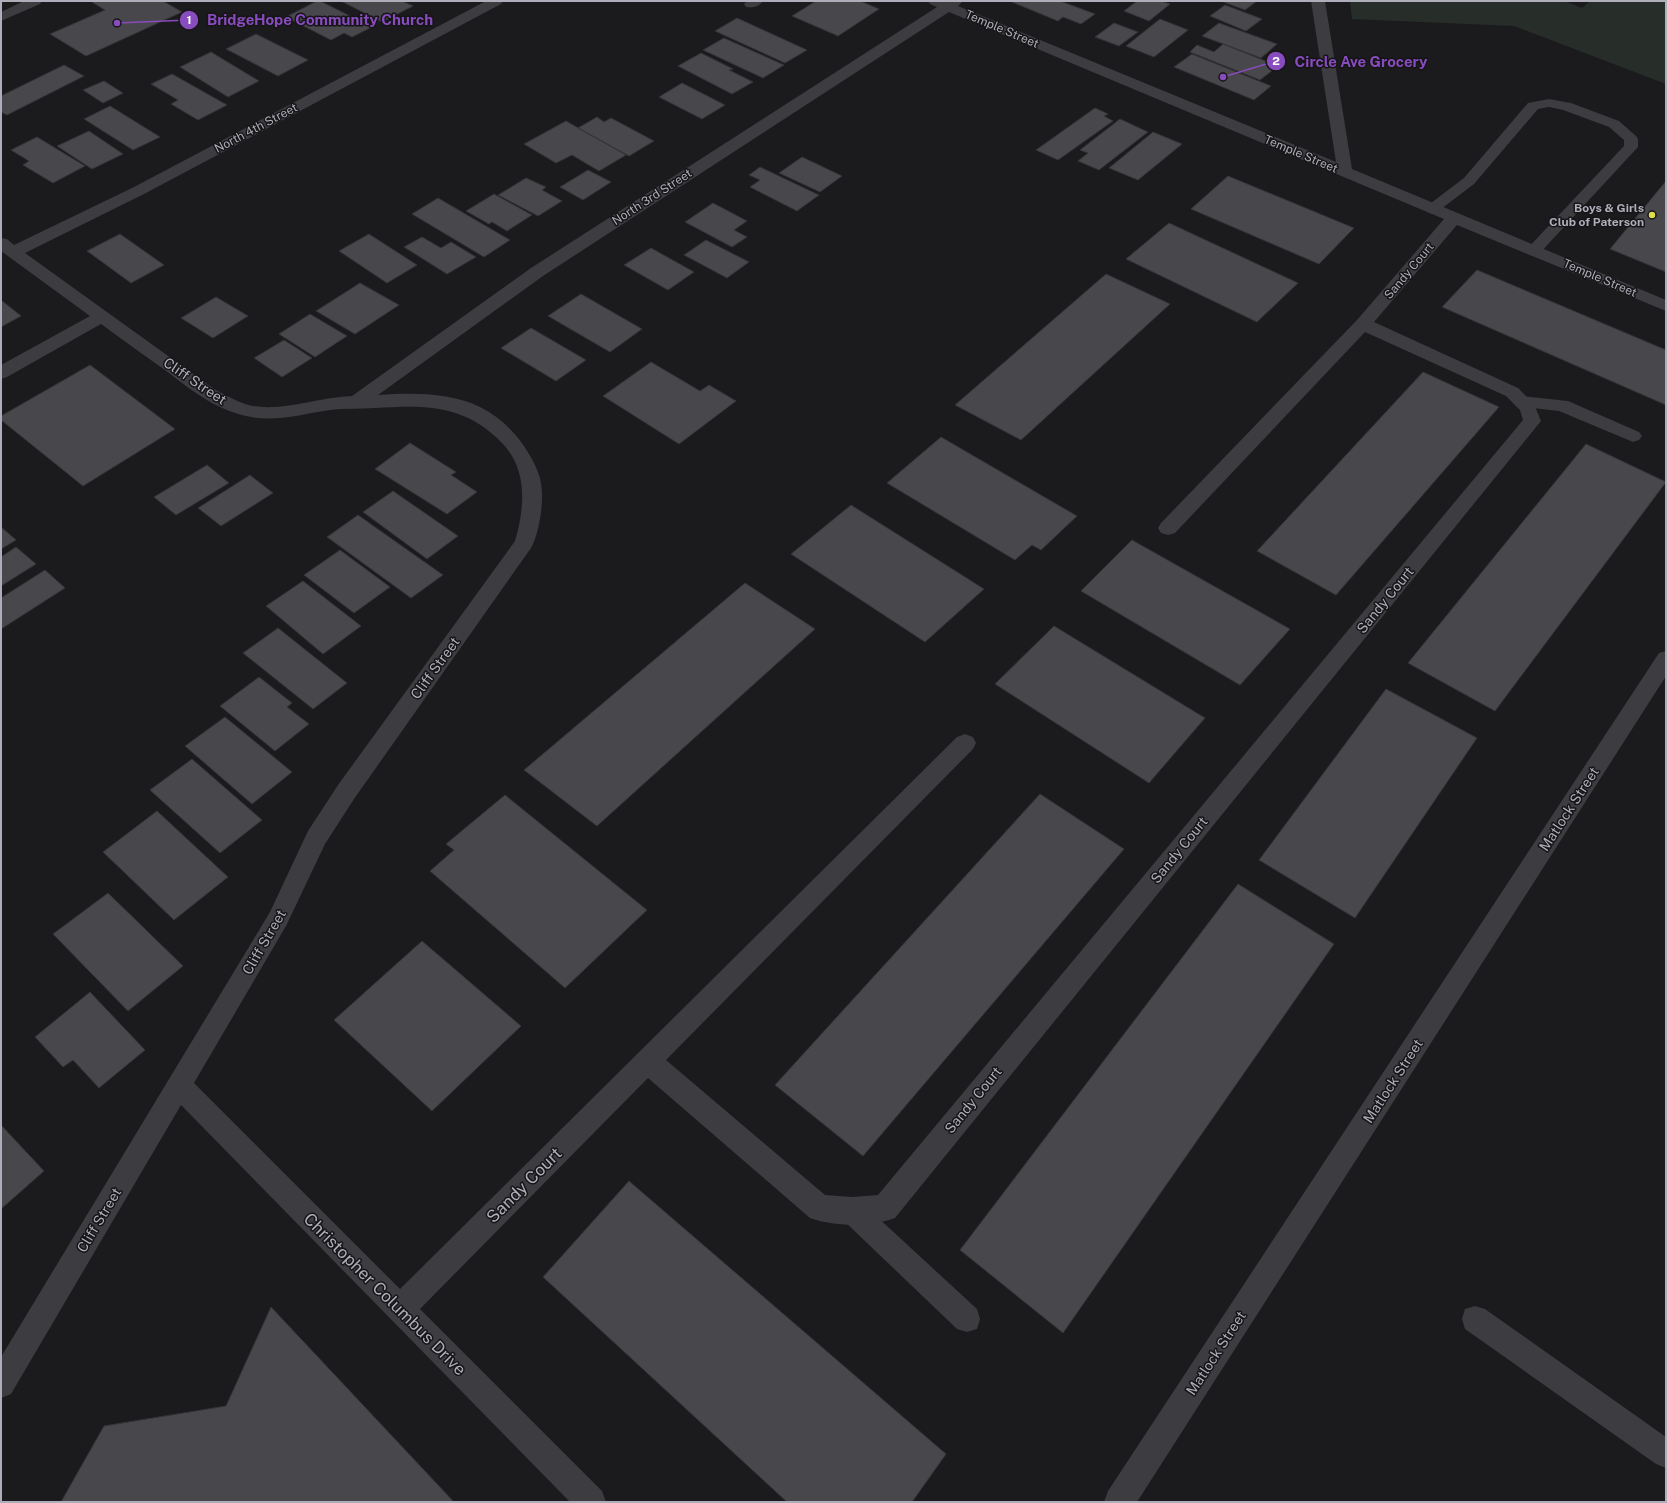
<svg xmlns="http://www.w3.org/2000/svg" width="1667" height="1503" font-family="'Public Sans',sans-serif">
  <rect width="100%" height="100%" fill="#1b1a1c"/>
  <path fill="#272e2a" d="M1350,1H1564L1582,8L1590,1H1666V84L1514,26L1352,19Z"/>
  <path fill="#48474c" stroke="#363438" d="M94,1H163L182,12L86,56L50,34L105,10L92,2Z
    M317,1H320L372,27L352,37L344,33L331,40L286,17Z
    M341,1H402L413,6L382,22Z
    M816,1H860L879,9L838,36L792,16Z
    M1014,1H1060L1095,14L1081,24L1063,17L1058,21L1012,2Z
    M1137,1H1161L1170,4L1149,21L1124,11Z
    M1221,1H1257L1245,10Z
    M1225,5L1262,19L1246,31L1210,16Z
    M737,18L807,50L785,63L715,31Z
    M1160,19L1188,30L1154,57L1126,46Z
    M1114,23L1138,32L1119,46L1095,37Z
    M1219,23L1277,44L1261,58L1202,36Z
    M256,34L308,60L278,76L226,49Z
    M724,38L784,65L763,78L703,50Z
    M1223,44L1278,66L1260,80L1190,52L1197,45L1214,52Z
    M211,52L259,81L228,97L180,67Z
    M701,53L733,69L729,70L753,82L732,94L678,66Z
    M1192,54L1271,86L1254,100L1174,67Z
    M64,65L84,76L7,115L1,112V96Z
    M172,74L227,105L198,120L171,104L178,100L151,84Z
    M104,81L123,93L103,103L83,90Z
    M682,83L725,105L702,119L659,97Z
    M110,106L160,137L133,150L84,119Z
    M1095,108L1108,114L1104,116L1113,121L1058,160L1036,150Z
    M597,117L604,122L611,118L654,141L629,156L578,128Z
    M1120,119L1148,132L1099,170L1078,161L1088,153L1080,150Z
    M566,121L626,155L599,171L572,155L556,163L524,144Z
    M89,131L123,154L92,169L57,146Z
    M1153,132L1182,144L1138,180L1109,168Z
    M37,137L85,166L53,183L23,165L29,161L11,150Z
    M802,157L842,176L820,192L779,173Z
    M760,167L819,195L797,211L750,187L760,180L749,175Z
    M588,170L611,182L583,200L560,187Z
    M1228,176L1354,228L1319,264L1191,209Z
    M526,178L546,187L542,190L562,201L538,216L498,195Z
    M1666,181V272L1610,249Z
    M494,194L532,215L507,231L492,222L489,224L466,211Z
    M438,198L510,240L484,257L412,214Z
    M713,203L747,221L734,230L747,237L732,247L685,222Z
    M1169,223L1298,283L1257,322L1126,259Z
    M120,234L164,265L131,283L87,251Z
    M369,234L417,265L387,283L339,251Z
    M422,237L441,248L451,242L476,257L447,274L404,247Z
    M706,240L749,262L727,278L684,255Z
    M651,248L694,272L668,290L624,265Z
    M1477,270L1666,350V405L1442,307Z
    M1106,274L1170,304L1021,440L955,405Z
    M360,283L399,305L355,334L316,311Z
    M581,294L642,329L610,352L548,316Z
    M216,297L248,316L213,338L181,318Z
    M1,300L21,316L1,327Z
    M310,314L347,336L315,357L279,334Z
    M531,328L586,360L556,381L501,348Z
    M284,340L312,358L282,377L254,358Z
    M651,362L700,391L709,385L736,401L679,444L603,396Z
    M90,365L175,429L83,486L1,420V416Z
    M1423,372L1499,407L1336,595L1257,551Z
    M941,437L1077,516L1041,550L1032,545L1015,560L887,483Z
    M410,443L456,472L451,475L477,492L447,514L375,469Z
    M1586,444L1666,482L1495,711L1408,663Z
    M207,465L229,483L176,515L154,497Z
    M250,475L273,493L221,526L198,508Z
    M393,491L458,536L427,559L363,512Z
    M851,505L984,589L925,642L791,554Z
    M358,515L443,575L411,598L327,537Z
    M1,527L16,540L1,549Z
    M1132,540L1290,629L1240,685L1081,591Z
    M16,547L36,564L1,586V557Z
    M340,550L390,587L354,613L304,575Z
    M45,570L65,588L1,629V598Z
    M303,581L361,626L323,654L266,606Z
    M745,583L815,629L597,826L524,770Z
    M1054,626L1205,718L1149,783L995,684Z
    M278,628L347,683L313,709L243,653Z
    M259,677L292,703L287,707L309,724L275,751L220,706Z
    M1386,689L1477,738L1355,918L1259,860Z
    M225,717L292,772L252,804L185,746Z
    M192,759L262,820L220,853L150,790Z
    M1040,794L1124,849L863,1156L775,1085Z
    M505,795L647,910L565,988L430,871L454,850L446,844Z
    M157,811L228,877L174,920L103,852Z
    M1238,884L1334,944L1063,1333L960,1250Z
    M108,893L183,966L128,1011L53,934Z
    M422,941L521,1026L432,1111L334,1020Z
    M90,992L145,1050L99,1088L73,1060L63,1067L35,1037Z
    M1,1125L44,1171L1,1209Z
    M629,1181L946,1454L912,1502H787L543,1277Z
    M271,1307L454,1502H61L104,1426L226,1406Z"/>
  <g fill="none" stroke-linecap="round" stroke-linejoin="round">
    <path fill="#3c3c41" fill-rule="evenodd" d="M747,1H763C759,7 753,8 746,7L744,4Z
      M1549,99L1571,103L1619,121L1636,136L1638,139V147L1539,254L1533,256L1527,254L1525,251L1624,146V140L1609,127L1563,110L1549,107L1538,109L1474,184L1437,212L1432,214L1427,212L1424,209L1427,206L1464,178L1528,103Z
      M1522,396L1568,401L1639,432L1642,436L1639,440L1633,442L1559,411L1516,406L1513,402L1516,398Z
      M852,1198L861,1202L977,1309L980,1319L977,1329L967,1332L957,1329L843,1220L839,1211L843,1202Z
      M1475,1306L1485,1309L1666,1437V1468L1656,1464L1465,1329L1462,1319L1465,1309Z"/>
    <path fill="#3c3c41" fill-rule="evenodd" d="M24,1H42L40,4L1,21V12Z
      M486,1H503L501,4L146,193L25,253L214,389C224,394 234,400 245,404C277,414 319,397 352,396L531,268L937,7L930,4L928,1H963L958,6L1336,162L1311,1H1325L1352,169L1666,300V311L1457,225L1374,322L1518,388L1534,404L1541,421L895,1218C871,1227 834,1227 810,1218L648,1078L420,1309L602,1491L606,1502H570L181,1105L11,1394L1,1398V1357L270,912L308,831L338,785L515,541C525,507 528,469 501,442C464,404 424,405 375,408C360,409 345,408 330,410C302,414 273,423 246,416C214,409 190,389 165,370C143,355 122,339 101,324L7,377L1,379V365L90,316L1,251V238L7,239L14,245L134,187ZM949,12L1444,219L1357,320L1161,523L1158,528L1161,533L1168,535L1175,533L1365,332L1506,396L1520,410L1523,420L878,1195L852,1197L825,1195L666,1060L973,749L976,743L973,737L965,734L957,737L400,1289L194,1083L286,926L325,844L354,799L531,548C536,539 538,529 540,519C542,507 543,495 541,483C540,476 537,469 534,463C522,439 504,419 480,407C449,392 412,393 378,395L543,276Z
      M1666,651V676L1137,1502H1104L1108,1491L1659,653Z"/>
  </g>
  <circle fill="#e0dd4e" stroke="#161517" stroke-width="1.5" cx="1652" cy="215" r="4"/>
  <g text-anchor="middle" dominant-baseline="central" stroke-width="3" stroke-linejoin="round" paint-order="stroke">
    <g font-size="12" fill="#aeaeba" stroke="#161517">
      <text transform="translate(1002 29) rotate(23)">Temple Street</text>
      <text transform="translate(256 128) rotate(-28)">North 4th Street</text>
      <text transform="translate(1301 154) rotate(23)">Temple Street</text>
      <text transform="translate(652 197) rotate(-33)">North 3rd Street</text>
      <text transform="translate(1409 271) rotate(-50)">Sandy Court</text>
      <text transform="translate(1600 278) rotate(23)">Temple Street</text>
    </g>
    <g font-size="12" font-weight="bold" fill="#aeaeba" stroke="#161517" text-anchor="end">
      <text x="1644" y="208">Boys &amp; Girls<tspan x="1644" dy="14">Club of Paterson</tspan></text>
    </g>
    <g font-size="14" fill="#aeaeba" stroke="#161517">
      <text transform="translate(195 381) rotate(34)">Cliff Street</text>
      <text transform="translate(1385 600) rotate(-51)">Sandy Court</text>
      <text transform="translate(435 668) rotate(-54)">Cliff Street</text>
      <text transform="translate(1569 809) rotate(-57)">Matlock Street</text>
      <text transform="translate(1179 850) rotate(-51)">Sandy Court</text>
      <text transform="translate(264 942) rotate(-60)">Cliff Street</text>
      <text transform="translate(1393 1081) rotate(-57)">Matlock Street</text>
      <text transform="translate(973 1100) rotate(-51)">Sandy Court</text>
      <text transform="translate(99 1220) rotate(-59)">Cliff Street</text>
      <text transform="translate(1216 1353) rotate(-57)">Matlock Street</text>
    </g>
    <g font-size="17" fill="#aeaeba" stroke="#161517">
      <text transform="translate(524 1185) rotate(-45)">Sandy Court</text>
      <text transform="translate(385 1294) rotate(45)">Christopher Columbus Drive</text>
    </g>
  </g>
  <path fill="none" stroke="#884cbe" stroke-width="1.5" d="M117 23L189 20M1223 77L1276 61"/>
  <g fill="#884cbe" stroke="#161517" stroke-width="1.5">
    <circle cx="117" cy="23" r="4"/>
    <circle cx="1223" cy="77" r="4"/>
    <circle cx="189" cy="20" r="10"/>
    <circle cx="1276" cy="61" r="10"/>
  </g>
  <g font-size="12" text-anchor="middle" font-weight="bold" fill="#fff">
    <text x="189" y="24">1</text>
    <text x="1276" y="65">2</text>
  </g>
  <g font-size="15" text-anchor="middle" font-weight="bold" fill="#884cbe" stroke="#161517" stroke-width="3" stroke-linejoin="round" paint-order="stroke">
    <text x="320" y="25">BridgeHope Community Church</text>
    <text x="1361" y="67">Circle Ave Grocery</text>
  </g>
  <rect width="1667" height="1503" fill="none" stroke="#aeaeba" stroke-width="4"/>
</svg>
